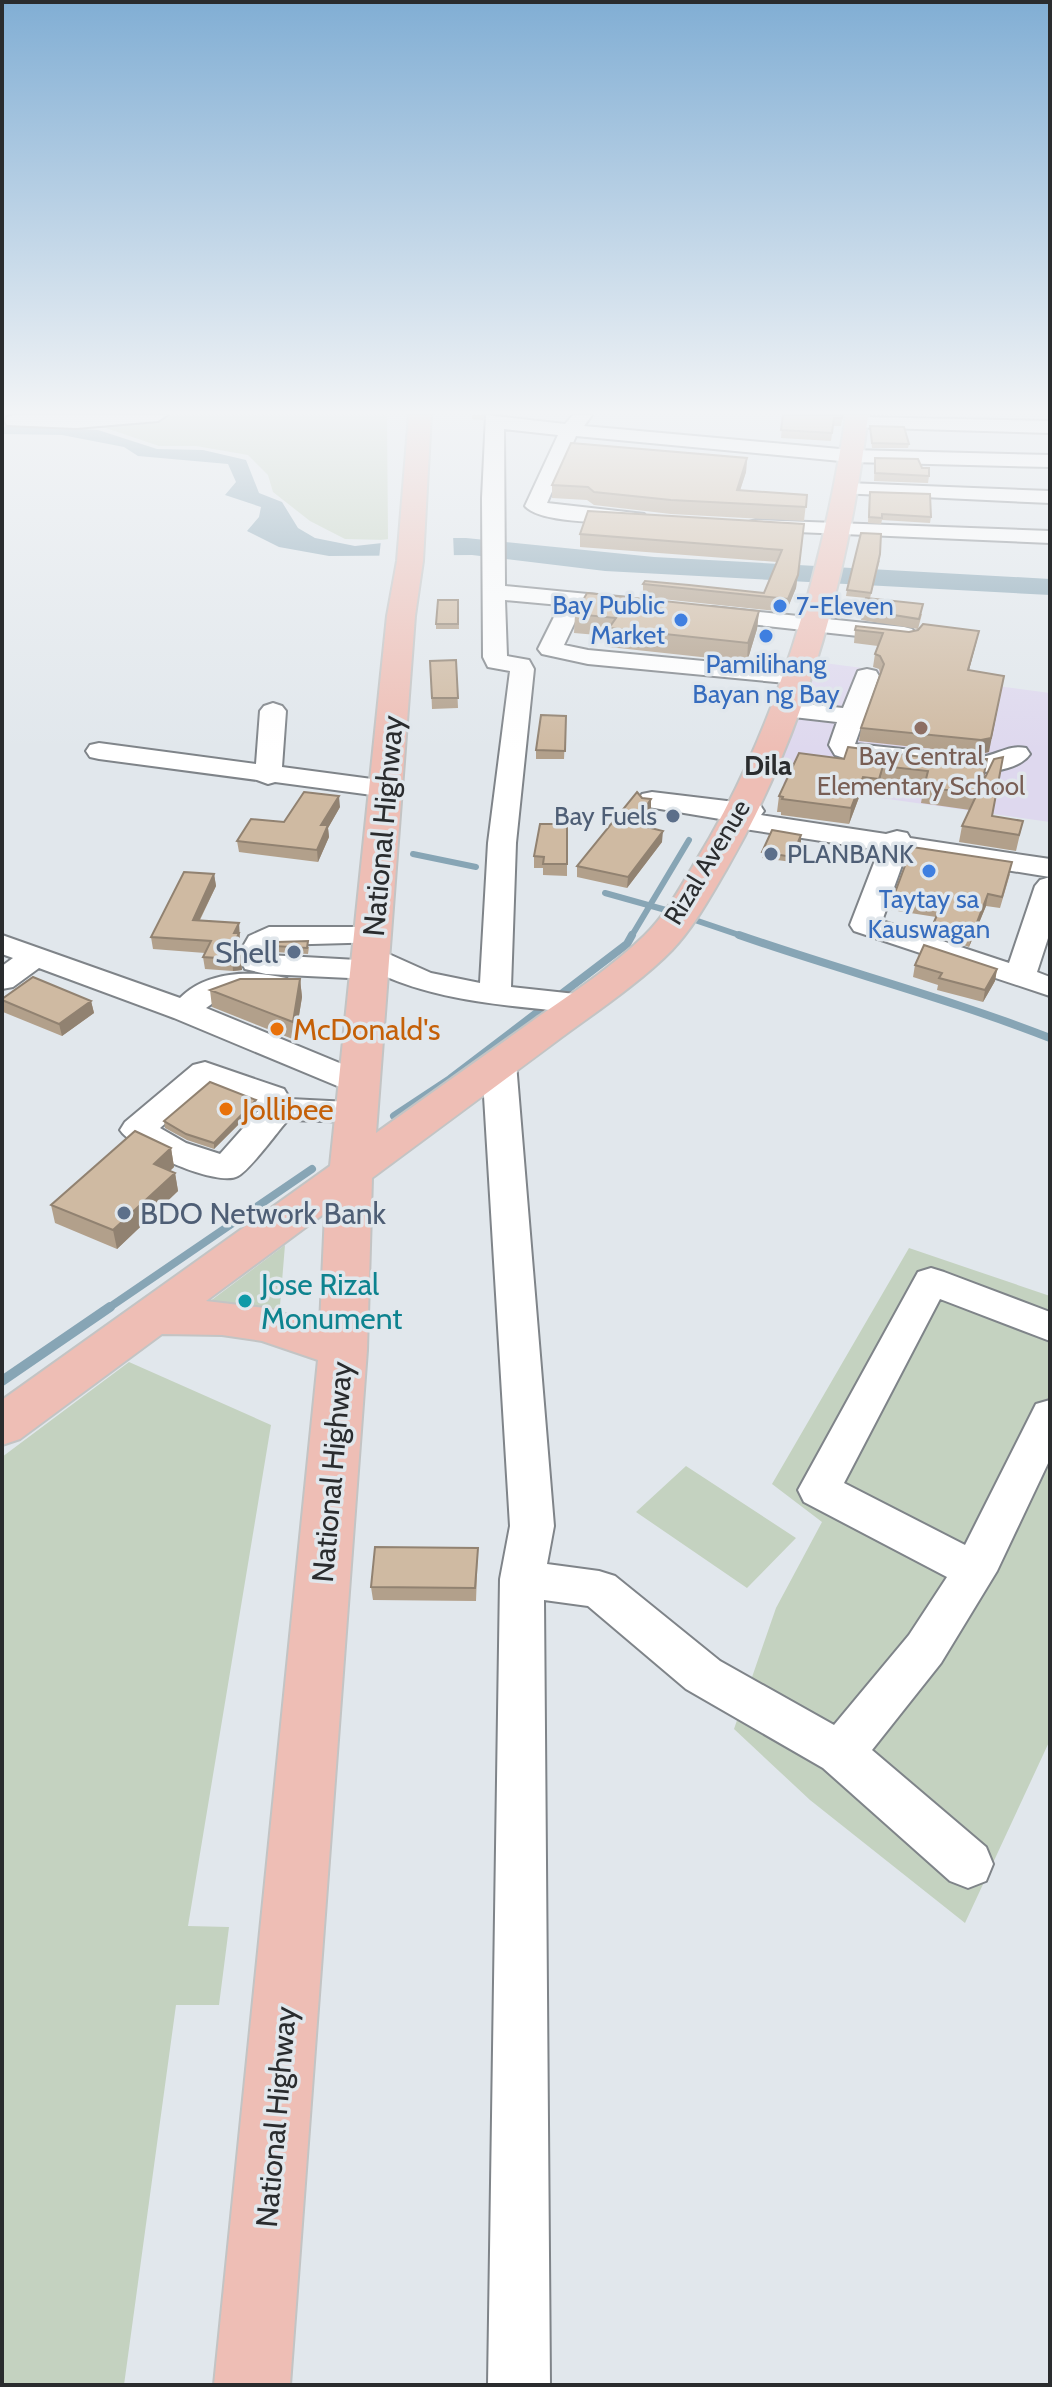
<svg xmlns="http://www.w3.org/2000/svg" width="1052" height="2387" font-family="Cabin,sans-serif">
  <rect width="100%" height="100%" fill="#e1e7ec"/>
  <path fill="#ded8ee" d="M817,662L1050,693V822L783,784L790,766L780,764Z"/>
  <path fill="#c4d2c0" d="M64,415H387L388,540L345,539L310,521L273,492L268,475L248,455L196,446H159L106,428L59,422Z
    M285,1245L279,1318L197,1311Z
    M909,1248L1050,1296V1740L965,1923L810,1800L734,1729L776,1608L822,1522L772,1484Z
    M129,1362L271,1425L188,1926L229,1927L219,2005H176L124,2385H2V1457Z
    M686,1466L796,1538L747,1588L636,1512Z"/>
  <path fill="#87a5b5" d="M14,425L98,430L157,449L203,450L246,460L259,493L282,502L298,528L315,538L355,546L428,538H466L654,557L1050,579V595L605,571L472,555L329,556L279,547L247,531L259,517L261,507L225,495L236,482L228,464L138,456L124,447L62,435L2,434V427Z"/>
  <path fill="#e1e7ec" d="M428,534H453L454,558L379,559L381,540Z"/>
  <g fill="none" stroke-linecap="round" stroke-linejoin="round">
    <path stroke="#87a5b5" stroke-width="6" d="M413,854L476,867
      M605,893L673,912
      M686,917L745,937
      M631,937L689,840"/>
    <path stroke="#87a5b5" stroke-width="8" d="M739,935C842,971 948,998 1050,1038
      M394,1116L450,1079L627,944L632,935
      M107,1309L312,1169"/>
    <path stroke="#87a5b5" stroke-width="10" d="M2,1381L110,1307"/>
    <defs>
      <path id="minor" d="M14,415H167L158,421L76,428L7,425L5,421L7,417Z
        M486,415L565,424L573,415H592L584,426L851,450L1050,455V467L851,462L576,436L547,503L644,514L647,518L644,522L637,524C612,522 540,524 525,506L558,435L504,429L505,586L629,598L637,600L640,605L637,610L582,607L564,645L588,650L797,670L806,672L809,677L806,682L797,684L588,664L542,654L538,649L560,605L505,600L507,656L529,660L534,669L516,843L511,987L594,996L599,1003L594,1010L583,1013C515,1006 445,1003 382,975L370,979L266,974L245,969L238,955L249,936L269,927H373L384,930L388,936L384,942L276,945L268,955L357,960L360,951L371,949L382,951L431,973L480,983L488,843L510,671L488,667L483,657L482,498Z
        M857,417L1050,421V433L850,427L848,423L850,419Z
        M847,483L1050,491V503L840,493L837,489Z
        M756,520L1050,531V543L749,530L745,526L749,522Z
        M712,607L904,627L912,629L916,634L912,639L904,641L704,619L700,614L704,609Z
        M867,669L876,671L879,676L855,744L979,757C996,756 1009,744 1026,748L1030,754C1006,789 892,765 853,761L835,755L829,745L837,722L776,715L772,710L776,705L785,702L843,708L858,671Z
        M273,703L282,706L286,711L282,767L387,781L397,783L400,789L397,795L387,797L275,782L268,784L257,780L99,759L90,757L86,751L90,745L99,743L256,764L260,711L264,706Z
        M652,792L760,805L764,811L761,815L886,834L897,831L907,833L910,838L1050,859V877L906,854L882,921L1009,963L1035,886L1040,880L1050,877V932L1037,972L1050,977V996L854,931L850,925L879,850L738,828L728,826L720,819L642,806L638,800L642,794Z
        M2,935L180,998C206,971 251,970 286,978L291,985L286,992L226,994L206,1008L371,1076L376,1083L371,1090L359,1093L347,1090L174,1018L39,968L13,987L2,989V966L13,958L2,954Z
        M499,1053L511,1056L516,1063L554,1526L547,1564L599,1571L615,1576L720,1661L834,1725L909,1635L947,1577L804,1502L798,1490L918,1272L931,1268L944,1272L1050,1312V1341L940,1299L844,1483L965,1545L1036,1404L1050,1400V1459L997,1571L941,1663L872,1750L986,1847L993,1864L986,1881L968,1888L950,1881L823,1768L686,1689L588,1606L544,1600L550,2385H488L500,1579L510,1526L482,1063L487,1056Z
        M205,1062L284,1089L290,1099L369,1103L374,1111L369,1119L357,1122L288,1120C277,1132 250,1170 238,1176C218,1188 132,1149 120,1130L125,1122L193,1065ZM210,1085L259,1103L261,1108L220,1154L186,1143L160,1128Z"/>
      <path id="major" d="M409,415H431L423,561L415,616L376,1133C430,1094 484,1056 538,1017C574,992 613,966 644,936C666,915 681,886 696,861C777,729 823,568 846,415H868C849,573 806,732 726,870C710,897 694,927 672,950C643,980 596,1012 562,1037C499,1084 436,1131 372,1178L367,1350L290,2385H214L318,1360L262,1341L222,1335L162,1334L20,1439L2,1445V1400L330,1166L387,616L397,561ZM325,1213L320,1325L265,1308L206,1301Z"/>
    </defs>
    <use href="#minor" stroke="#7f8489" stroke-width="4"/>
    <use href="#major" stroke="#c3c4c4" stroke-width="4"/>
    <use href="#minor" fill="#fff" fill-rule="evenodd"/>
    <use href="#major" fill="#eebeb5" fill-rule="evenodd"/>
  </g>
  <path fill="#b2a08b" d="M472,415H485L483,420L472,419Z
    M783,415H843L841,426H833L831,441L781,438Z
    M870,426L909,444L908,448H872Z
    M747,458L746,472L740,490L807,495L804,521L671,514L594,505L587,500L552,498V485Z
    M875,458L922,468L929,476L928,483L874,481Z
    M869,497L931,517L930,523L882,520L881,524L868,523Z
    M804,524L796,588L786,612L643,597V584L764,593L777,562L580,547V534Z
    M880,560L870,598L922,614L918,629L861,620L866,598L846,596L847,590Z
    M458,600L459,629H436V624Z
    M759,611L757,629L747,662L609,647V636L574,633L575,614Z
    M855,630L909,632L979,631L969,670L989,752L979,754L859,741L861,728L880,673L879,669L873,667L875,654L878,646L854,643Z
    M456,660L458,708L432,709L430,661Z
    M566,716L564,759H536V750Z
    M848,747L982,783L992,816L1023,821L1016,851L959,842L962,826L970,810L921,803L924,786L880,781L877,794L861,792L849,824L781,815V812H777L779,796L844,759Z
    M340,807L328,828L329,837L318,862L239,852L237,841L284,822Z
    M651,810L641,826L662,842L627,888L577,877V866Z
    M567,824V876L543,875V868H534V856Z
    M801,841L792,862L762,858V852Z
    M214,874L216,886L200,920L239,923L240,945L237,952L241,958L242,970L233,971L205,969L203,957L205,953L153,949L151,937Z
    M1010,874L1000,908L986,906L969,947L932,934L936,917L891,910L893,898Z
    M273,946L309,947L308,954L274,952Z
    M915,965L997,969L995,981L983,1002L937,990L938,985L913,977Z
    M300,979L302,997L295,1040L212,1007L210,990Z
    M2,999L91,1001L94,1013L62,1036L3,1012Z
    M257,1106L214,1149L187,1140L165,1128L164,1121Z
    M171,1148L174,1167L170,1171L175,1173L178,1191L117,1249L55,1223L51,1205Z
    M478,1548L476,1601L373,1600L371,1587Z"/>
  <path fill="#918271" d="M747,458L746,472L736,503L737,490Z
    M804,524L796,588L786,612L788,599Z
    M759,611L757,629L747,662L748,643Z
    M979,631L976,644L965,684L968,670Z
    M1004,676L989,752L979,754L981,740Z
    M883,766L880,781L877,794L879,779Z
    M863,777L861,792L849,824L851,808Z
    M339,796L340,807L328,828L329,837L318,862L317,850L321,825Z
    M651,799V810L634,836L635,824Z
    M663,831L662,842L627,888L628,877Z
    M801,835V841L792,862V857Z
    M214,874L216,886L194,931L193,920Z
    M988,894L986,906L969,947L972,935Z
    M239,923L240,945L235,956L234,933Z
    M241,958L242,970L233,971L232,959Z
    M997,969L995,981L983,1002L985,990Z
    M300,979L302,997L295,1040L293,1022Z
    M91,1001L94,1013L62,1036L59,1024Z
    M256,1100L257,1106L214,1149V1143Z
    M171,1148L174,1167L157,1183L154,1164Z
    M175,1173L178,1191L117,1249L113,1230Z"/>
  <path fill="#cfbaa2" stroke="#918271" stroke-width="2" d="M783,415H843L842,418H834L832,433L781,430Z
    M870,426L904,427L909,444L872,443Z
    M571,443L747,458L737,490L807,495L806,507L671,500L594,492L588,487L552,485Z
    M875,458L918,459L922,468H929V476L875,473Z
    M870,492L930,494L931,517L882,514V518L869,517Z
    M588,511L804,524L798,575L788,599L643,584L645,581L689,585L764,593L782,550L580,534Z
    M861,533L881,534L880,554L871,593L847,590Z
    M587,593L759,611L748,643L609,628L616,618L575,614Z
    M866,598L923,604L919,619L862,610Z
    M438,600H458V624H436Z
    M923,624L979,631L968,670L1004,676L991,738L981,740L861,728L884,664L880,656L875,654L883,633L855,630L856,626L909,632L918,630Z
    M456,660L458,698H432L430,661Z
    M541,715L566,716L565,751L536,750Z
    M848,747L922,757L987,759L982,784L994,759L1003,757L992,816L1023,821L1019,835L962,826L977,794L924,787L928,771L883,766L879,779L863,777L851,808L782,799L783,797L779,796L799,753L844,759Z
    M304,792L339,796L321,825H328L317,850L237,841L251,819L284,822Z
    M637,792L642,798L651,799L635,824L663,831L628,877L577,866Z
    M540,824H567V864H543L544,857L534,856Z
    M772,830L801,835L792,857L762,852Z
    M912,847L1012,862L1002,897L988,894L972,935L934,922L941,906L893,898Z
    M184,872L214,874L193,920L239,923L234,933H239L234,944L241,958L232,959L203,957L211,941L151,937Z
    M308,941L307,948L273,946L277,942Z
    M924,945L997,969L985,990L939,978L942,973L915,965Z
    M33,977L91,1001L59,1024L2,1000V999Z
    M240,979H300L293,1022L210,990Z
    M210,1082L256,1100L214,1143L186,1134L164,1121Z
    M135,1131L171,1148L154,1164L175,1173L113,1230L51,1205Z
    M375,1547L478,1548L475,1588L371,1587Z"/>
  <linearGradient id="sky" x2="0" y2="1"><stop stop-color="#81aed4"/><stop offset="0.55" stop-color="#f2f4f6"/><stop offset="1" stop-color="#f2f4f6" stop-opacity="0"/></linearGradient>
  <rect width="1052" height="750" fill="url(#sky)"/>
  <g fill="#3f7fe0" stroke="#e1e7ec" stroke-width="3">
    <circle cx="780" cy="606" r="8"/>
    <circle cx="681" cy="620" r="8"/>
    <circle cx="766" cy="636" r="8"/>
    <circle cx="929" cy="871" r="8"/>
  </g>
  <circle fill="#8d6e63" stroke="#e1e7ec" stroke-width="3" cx="921" cy="728" r="8"/>
  <g fill="#5c6f8a" stroke="#e1e7ec" stroke-width="3">
    <circle cx="673" cy="816" r="8"/>
    <circle cx="771" cy="854" r="8"/>
    <circle cx="294" cy="952" r="8"/>
    <circle cx="124" cy="1213" r="8"/>
  </g>
  <g fill="#e8710a" stroke="#e1e7ec" stroke-width="3">
    <circle cx="277" cy="1029" r="8"/>
    <circle cx="226" cy="1109" r="8"/>
  </g>
  <circle fill="#0f9aa8" stroke="#e1e7ec" stroke-width="3" cx="245" cy="1301" r="8"/>
  <g text-anchor="middle" dominant-baseline="central" stroke-width="7" stroke-linejoin="round" paint-order="stroke">
    <g font-size="26" fill="#366cbe" stroke="#e1e7ec">
      <text x="665" y="605" text-anchor="end">Bay Public<tspan x="665" dy="30">Market</tspan></text>
      <text x="796" y="606" text-anchor="start">7-Eleven</text>
      <text x="766" y="664">Pamilihang<tspan x="766" dy="30">Bayan ng Bay</tspan></text>
      <text x="929" y="899">Taytay sa<tspan x="929" dy="30">Kauswagan</tspan></text>
    </g>
    <g font-size="26" fill="#785e54" stroke="#e1e7ec">
      <text x="921" y="756">Bay Central<tspan x="921" dy="30">Elementary School</tspan></text>
    </g>
    <g font-size="26" fill="#4e5e75" stroke="#e1e7ec" text-anchor="end">
      <text x="657" y="816">Bay Fuels</text>
      <text x="787" y="854" text-anchor="start">PLANBANK</text>
    </g>
    <g font-size="26" fill="#2a2c2e" stroke="#e1e7ec">
      <text transform="translate(707 862) rotate(-59)">Rizal Avenue</text>
    </g>
    <g font-size="28" font-weight="bold" fill="#2a2c2e" stroke="#e1e7ec">
      <text x="768" y="765">Dila</text>
    </g>
    <g font-size="30" fill="#2a2c2e" stroke="#e1e7ec">
      <text transform="translate(383 826) rotate(-85)">National Highway</text>
      <text transform="translate(332 1472) rotate(-85)">National Highway</text>
      <text transform="translate(276 2117) rotate(-85)">National Highway</text>
    </g>
    <g font-size="30" fill="#4e5e75" stroke="#e1e7ec" text-anchor="end">
      <text x="278" y="952">Shell</text>
      <text x="140" y="1213" text-anchor="start">BDO Network Bank</text>
    </g>
    <g font-size="30" fill="#c56008" stroke="#e1e7ec" text-anchor="start">
      <text x="293" y="1029">McDonald's</text>
      <text x="242" y="1109">Jollibee</text>
    </g>
    <g font-size="30" fill="#0d838f" stroke="#e1e7ec" text-anchor="start">
      <text x="261" y="1284">Jose Rizal<tspan x="261" dy="34">Monument</tspan></text>
    </g>
  </g>
  <rect width="1052" height="2387" fill="none" stroke="#2a2c2e" stroke-width="8"/>
</svg>
